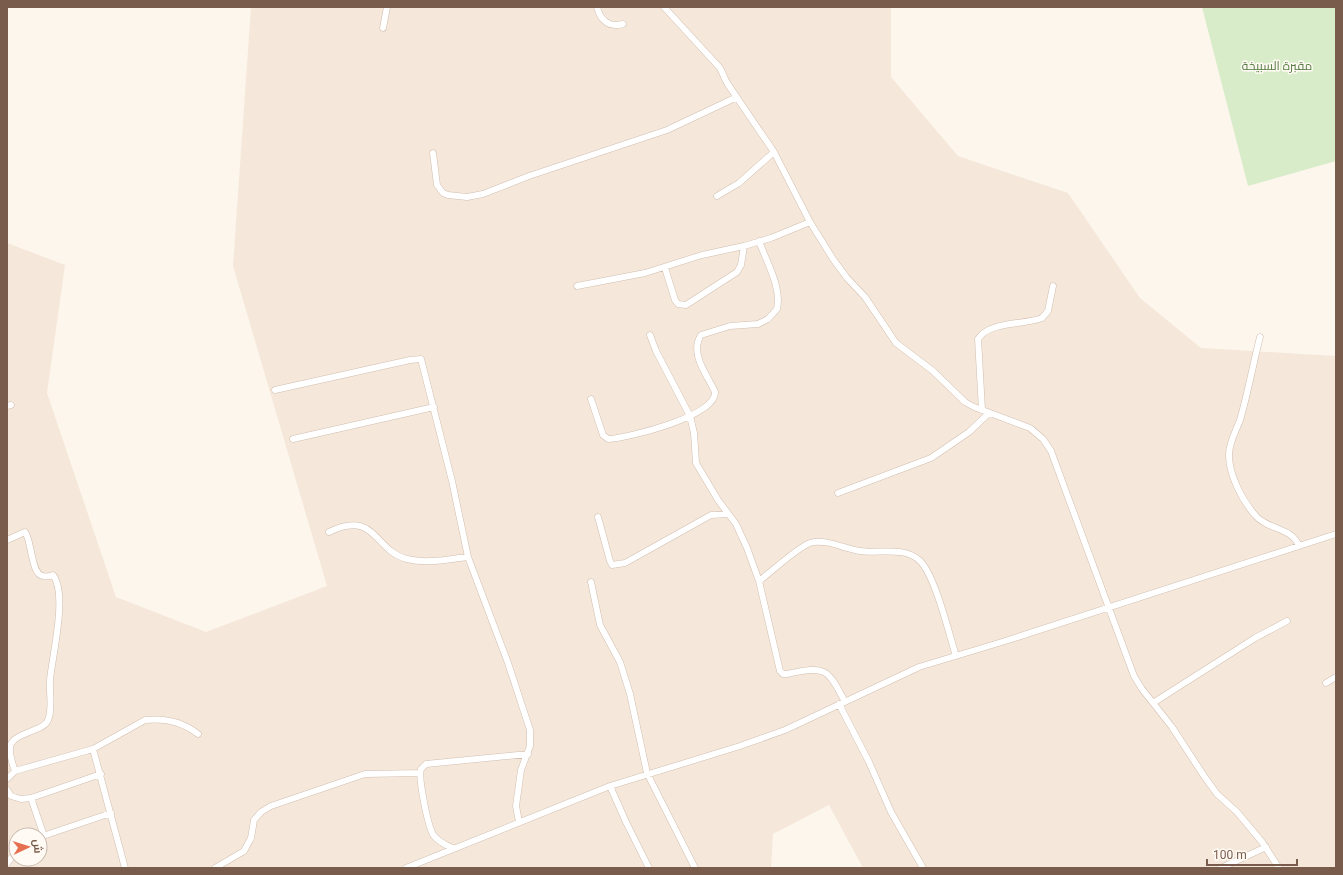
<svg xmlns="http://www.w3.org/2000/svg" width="1343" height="875" font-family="Roboto,Cairo,sans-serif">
  <rect width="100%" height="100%" fill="#fdf6ec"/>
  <path fill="#f5e8da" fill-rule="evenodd" d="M251,7H891V77L958,156L1068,193L1140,298L1201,348L1336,356V868H863L829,805L773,834L771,868H7V243L65,265L47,393L116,597L206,632L327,586L233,266ZM16,835H40V859H16Z"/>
  <path fill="#d8ecc9" d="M1202,7H1336V161L1248,186Z"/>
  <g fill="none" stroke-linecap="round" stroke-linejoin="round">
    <defs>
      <path id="minor" d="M597,7C600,20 609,28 623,24
        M664,7L720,68L727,83L774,152L810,222L833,259L847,278L865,297L896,343L933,371L965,402L974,407L1030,428L1043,439L1051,451L1134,676L1142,689L1172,727L1204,776L1217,794L1237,812L1262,842L1279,868
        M383,28L387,7
        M433,153L437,185L443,193L448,195L467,197L483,194L529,176L667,130L737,97
        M717,196L739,183L774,152
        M665,268L675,300L678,304L686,305L737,272L741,265L744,246
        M577,286L645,273L702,255L744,246L771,238L810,222
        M650,335L656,351L690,416L694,433L696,463L718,500L736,524L747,548L759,581L780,671L783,674H787C825,666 827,667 845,702
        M1260,337C1253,364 1248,393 1240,420C1236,431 1229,442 1229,455C1229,475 1242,500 1255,515C1267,530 1292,527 1299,546
        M275,390L410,360L421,359L452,481L468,557L508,663L530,730V746L521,770L516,806L519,822
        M591,399L603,435L608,439C628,438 717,416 715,392C708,376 689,354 701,335L730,326L758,324L768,319L777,309C782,287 766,261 759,241
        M7,406L11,405
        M982,410L978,339C989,321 1025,325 1042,318L1048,311L1053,286
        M293,439L434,407
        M838,493L931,458L969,432L989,413
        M598,517L610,561L612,565L625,563L711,515L728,514
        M329,532C376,509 374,551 407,559C427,564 448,559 468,557
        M7,540L25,532C32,541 31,575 43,576C46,577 50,576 53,575C68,594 52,657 50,680C49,693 53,709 48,720C47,724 43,726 39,728C12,740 3,738 15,771
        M759,581C771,572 798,547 810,543C825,538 845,549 860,551C880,554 903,546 919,560C935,574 949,634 956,656
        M591,582L600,625L620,662L630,694L647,773L695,868
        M1326,683L1336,677
        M1153,703L1255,638L1287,621
        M839,704L869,762L891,812L923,868
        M93,749L125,868
        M7,779L15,771L93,749L145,720C164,718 183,722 198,734
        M610,786L626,822L649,868
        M7,790L11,796L21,799L31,798L101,774
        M31,798L44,836
        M40,837L111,813
        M452,848C446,845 439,842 434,836C428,828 418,778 421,769L426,764L528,754
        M7,863L12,857L16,856
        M215,868L244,851L251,838L254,820L261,812L271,806L365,774L420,773
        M406,868L610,786L740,746L785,730L919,667L1002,642L1336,534
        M1221,868L1266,847"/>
    </defs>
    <use href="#minor" stroke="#d1beb0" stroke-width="7"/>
    <use href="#minor" stroke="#fff" stroke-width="6"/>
  </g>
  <g text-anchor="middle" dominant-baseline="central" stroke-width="3" stroke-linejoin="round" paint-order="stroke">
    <g font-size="12" fill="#537a41" stroke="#fffaf3">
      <text x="1277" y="66">مقبرة السبيخة</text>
    </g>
  </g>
  <rect width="1343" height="875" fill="none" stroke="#7a5c4d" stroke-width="16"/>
  <g transform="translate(28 847) rotate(86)"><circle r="19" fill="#fffaf3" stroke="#cabbb1"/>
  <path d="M0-3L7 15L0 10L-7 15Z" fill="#e76f51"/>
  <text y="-6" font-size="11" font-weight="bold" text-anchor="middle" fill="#7a5c4d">ش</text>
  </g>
  <path d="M1207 859v6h90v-6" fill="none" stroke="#7a5c4d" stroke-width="2"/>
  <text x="1213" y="859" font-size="12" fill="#7a5c4d" stroke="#fffaf3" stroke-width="3" paint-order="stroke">100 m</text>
</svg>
